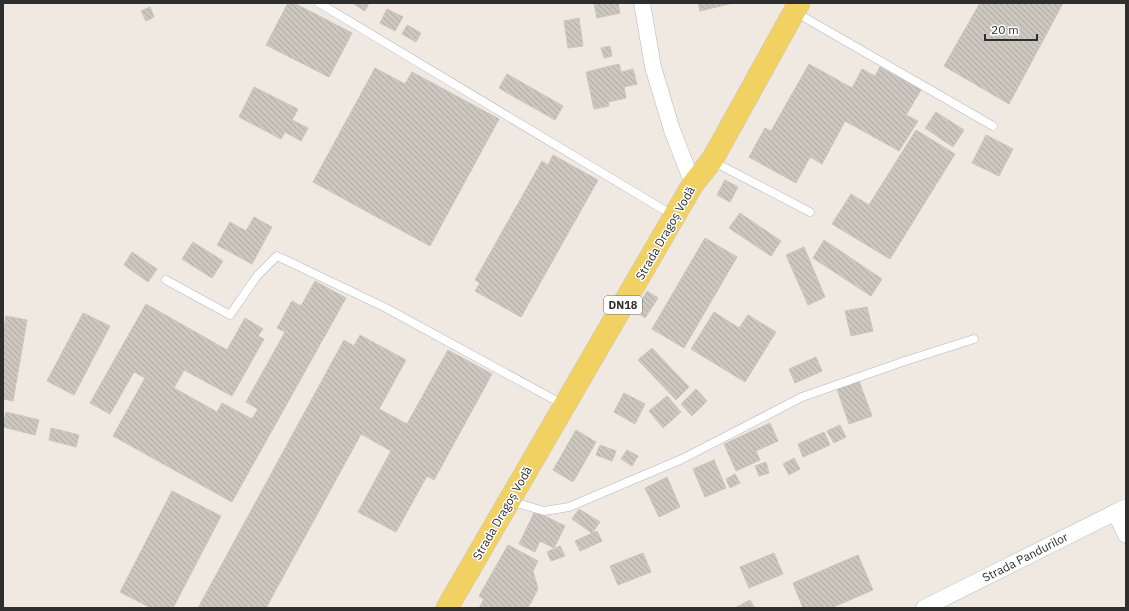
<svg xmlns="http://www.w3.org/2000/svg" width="1129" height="611" font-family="'IBM Plex Sans',sans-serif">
  <defs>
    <pattern id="building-back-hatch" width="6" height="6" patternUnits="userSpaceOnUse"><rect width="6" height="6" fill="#cbc7bf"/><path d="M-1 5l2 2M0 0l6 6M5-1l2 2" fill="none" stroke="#afaba4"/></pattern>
  </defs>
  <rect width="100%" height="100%" fill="#efe9e1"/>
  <path fill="url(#building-back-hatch)" stroke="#cbc5ba" d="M288,3H294L352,33L329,77L266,45Z
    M352,3H369L365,11Z
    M594,3H618L620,13L597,18Z
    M698,3H733L700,11Z
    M980,3H1063L1009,104L944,66Z
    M150,7L154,17L146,21L141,11Z
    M387,9L403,17L395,31L380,23Z
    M579,18L583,46L568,48L564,21Z
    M407,25L421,33L416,42L402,34Z
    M610,46L612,56L604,58L601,48Z
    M619,64L621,72L633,69L637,84L624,87L626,98L608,102L609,106L594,109L586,72Z
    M809,64L852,88L862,69L875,76L880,67L921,90L906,115L918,121L899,151L845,121L822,164L810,157L796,183L749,157L765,128L771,131Z
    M375,68L405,84L412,72L499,119L430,246L313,182Z
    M507,74L563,106L555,120L499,88Z
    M254,87L298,109L292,120L308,128L301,141L285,132L281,139L239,117Z
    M936,112L964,130L953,147L925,128Z
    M916,130L955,154L890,259L832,224L851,194L869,205Z
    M986,135L1013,149L999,176L972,163Z
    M553,155L598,180L521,317L475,291L480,283L475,280L542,161L548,165Z
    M725,180L738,187L730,202L717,195Z
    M740,213L781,241L771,256L729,228Z
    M254,217L272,227L252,264L217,245L230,222L246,231Z
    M705,238L737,257L684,348L652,329Z
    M824,240L882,279L871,296L813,258Z
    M193,242L223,261L212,278L182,259Z
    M804,247L825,297L808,305L786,255Z
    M132,252L157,269L148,282L124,265Z
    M315,281L346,298L232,502L113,436L145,378L134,372L110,414L90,403L146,304L227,350L245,318L263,329L258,336L264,339L232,396L184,370L174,388L217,412L222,403L252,419L258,409L246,402L285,332L277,328L292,301L301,306Z
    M647,291L658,298L645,318L635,311Z
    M867,307L873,331L851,336L845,311Z
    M714,312L739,328L748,315L776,332L745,382L691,349Z
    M83,313L110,326L74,395L47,381Z
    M6,316L27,320L13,401L3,399V335Z
    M360,335L406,360L379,409L407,424L448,350L492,374L434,480L427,476L396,532L358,512L391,451L361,434L266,608H198L344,340L354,346Z
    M652,348L689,387L676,400L638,360Z
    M816,357L822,371L795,383L789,369Z
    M859,381L872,416L849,424L837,389Z
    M696,389L707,401L692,416L681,404Z
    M624,393L645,404L635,424L614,412Z
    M667,396L681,412L663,428L649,411Z
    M6,412L39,420L35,435L3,427Z
    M770,423L778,441L756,451L760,460L736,471L724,444Z
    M840,425L846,437L834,443L827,431Z
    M51,428L79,435L76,447L49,440Z
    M576,430L596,442L573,482L553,470Z
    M824,432L830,445L803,457L798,444Z
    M600,445L616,451L612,461L596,455Z
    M627,450L638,456L632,466L621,459Z
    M794,458L800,469L789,475L783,464Z
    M714,460L726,488L705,497L693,469Z
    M766,462L769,473L759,476L755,466Z
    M735,474L740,483L730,488L726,479Z
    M667,477L680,507L659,517L645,488Z
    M172,491L221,516L173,608H151L120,592Z
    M579,509L600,522L592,533L572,519Z
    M535,511L565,526L554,548L540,541L535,552L519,544Z
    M597,531L602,541L580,551L575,541Z
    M508,545L538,561L533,571L538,589L528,608H479L484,599L479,596Z
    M560,546L565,556L551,561L547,552Z
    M643,553L651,572L618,585L610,566Z
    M774,553L783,574L749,588L740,567Z
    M858,555L873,590L831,608H803L793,583Z
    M750,600L755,608H735Z"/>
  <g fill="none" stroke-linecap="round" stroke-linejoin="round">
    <defs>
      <path id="service" d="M319,3L674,216
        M795,12L993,126
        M712,161L810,212
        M166,280L230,315L257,276L277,256L386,308L564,405
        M510,501L544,511L569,507L682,459L802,397L905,361L974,339"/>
      <path id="minor" d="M642,3L653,67L672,130L693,184
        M1115,512L1126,535
        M924,608L1126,507"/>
      <path id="primary" d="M447,608L693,184L712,160L799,3"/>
    </defs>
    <use href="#service" stroke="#b4b7c1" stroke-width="9"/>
    <use href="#minor" stroke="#b4b7c1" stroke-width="17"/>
    <use href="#primary" stroke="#c9c9c9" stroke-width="23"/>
    <use href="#service" stroke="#fff" stroke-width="8"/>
    <use href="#minor" stroke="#fff" stroke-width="16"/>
    <use href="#primary" stroke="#f2d163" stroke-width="22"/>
  </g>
  <g text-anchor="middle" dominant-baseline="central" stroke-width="3" stroke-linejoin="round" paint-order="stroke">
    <rect fill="#fff" stroke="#6d6d6d" stroke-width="1" x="604" y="296" width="38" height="18" rx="3"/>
    <g font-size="11" font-weight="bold" fill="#2e2e2e">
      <text x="623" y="305">DN18</text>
    </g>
    <g font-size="12" fill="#2e2e2e" stroke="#fff">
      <text transform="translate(665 233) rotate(-60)">Strada Dragoș Vodă</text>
      <text transform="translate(502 513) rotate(-60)">Strada Dragoș Vodă</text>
      <text transform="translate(1025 557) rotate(-27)">Strada Pandurilor</text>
    </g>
  </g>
  <rect width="1129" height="611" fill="none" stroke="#2e2e2e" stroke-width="8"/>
  <path d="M985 34v6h52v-6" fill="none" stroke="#2e2e2e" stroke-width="2"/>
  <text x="991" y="34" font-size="12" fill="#2e2e2e" stroke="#ffffff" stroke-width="3" paint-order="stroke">20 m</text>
</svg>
